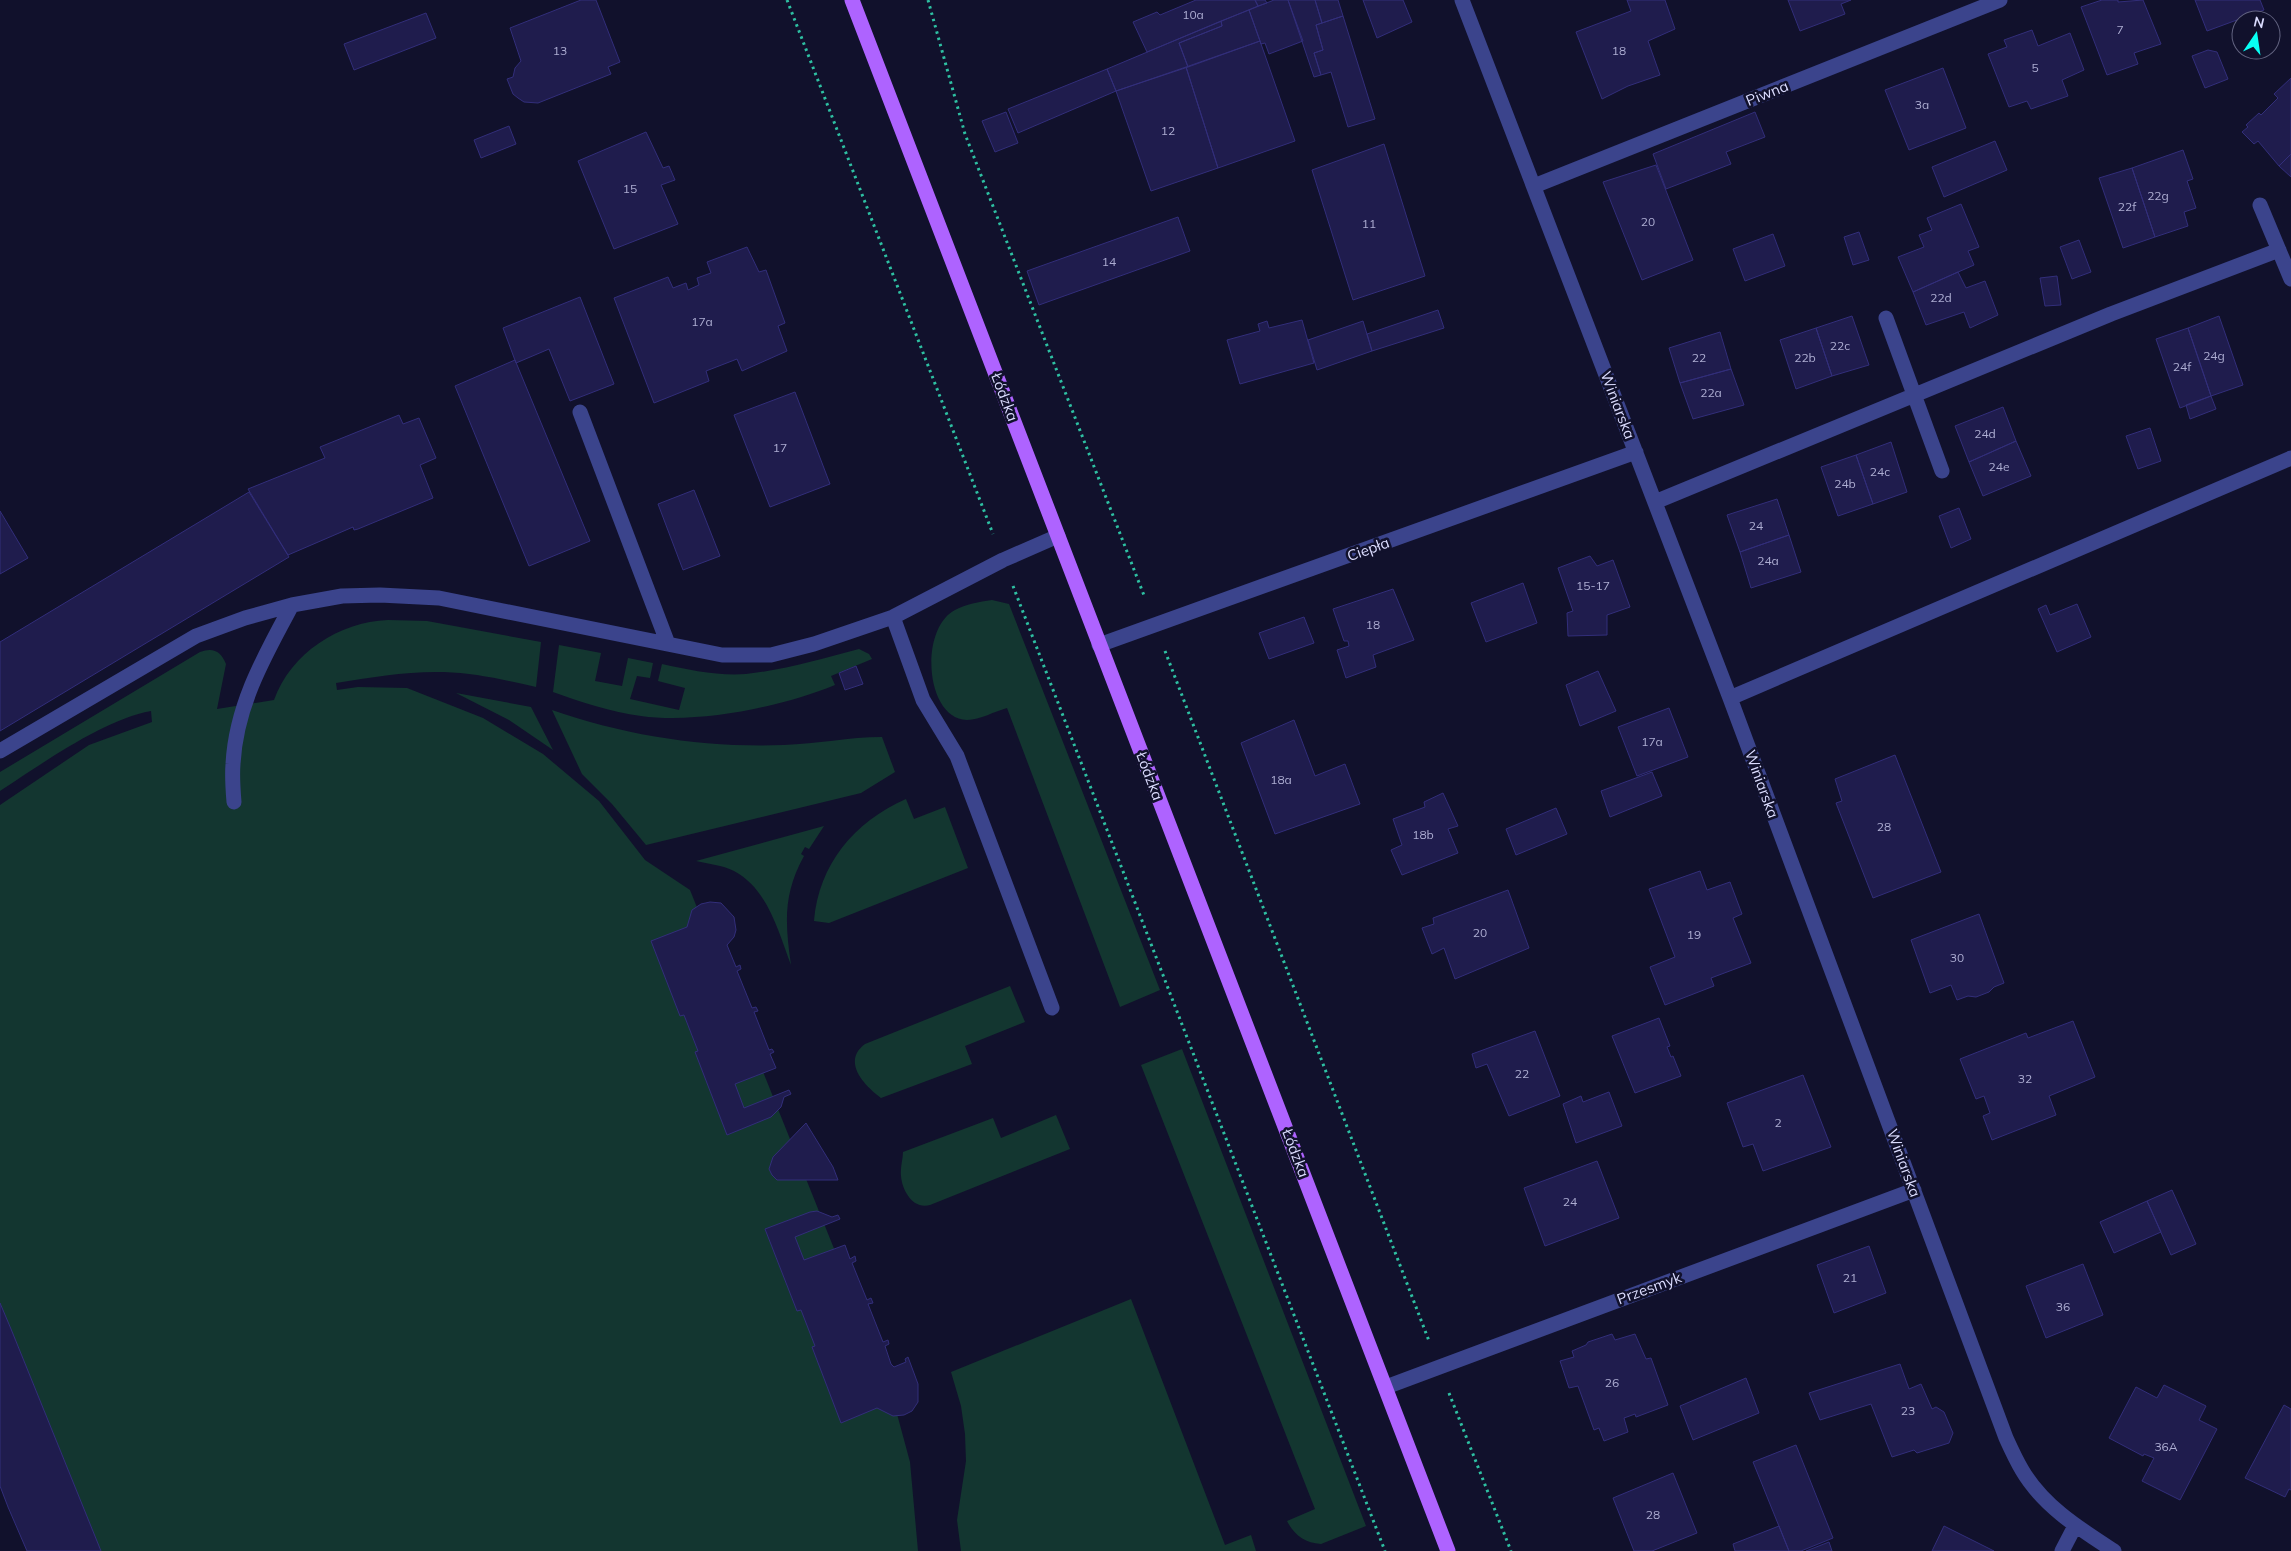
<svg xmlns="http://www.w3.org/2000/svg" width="2291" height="1551" font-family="Mulish,sans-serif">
  <rect width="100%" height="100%" fill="#11112c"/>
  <path fill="#133630" d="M992,600L1009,604L1160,990L1120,1007L1007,708C995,711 980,720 967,720C925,719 919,629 955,610C966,604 979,602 992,600Z
    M388,620L427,621L541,642L536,687C506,680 475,673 444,672C408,671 372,677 336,683L337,690L358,687L407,688L483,718L543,754L599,801L645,860L690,890L890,1388L910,1462L918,1551H37L0,1453V805L89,745L152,722L151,711C104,719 40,765 0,791V772L200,652C213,647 221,651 226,664L217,709L274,700C291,653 339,622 388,620Z
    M559,645L601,653L595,681L622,686L628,658L653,663L650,678L637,676L630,699L679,710L685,688L658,681L662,664C689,670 718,676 746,674C784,670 821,659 859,649L869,654L872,659L831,676L835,685C781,707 699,724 641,716C611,712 581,702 553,692Z
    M456,693L531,707L553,750L509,720Z
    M552,710C627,736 705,748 784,745C817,744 849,737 882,737L895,772L861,793L646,845L612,804L582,774Z
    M906,799L914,819L945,807L968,868L829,923L814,921C819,864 854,822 906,799Z
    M824,826L809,849L805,847L801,854L804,856C783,894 785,923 791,965C778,931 768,889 734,871C722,865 709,864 696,861Z
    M1010,986L1025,1022L965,1046L972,1064L881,1098C865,1086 841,1062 865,1044Z
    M1182,1049L1366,1526L1321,1544C1305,1543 1294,1535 1287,1521L1315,1509L1141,1065Z
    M1056,1115L1070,1149L930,1205C913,1210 902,1190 901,1176C900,1168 903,1159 903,1152L993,1118L1001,1138Z
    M1131,1299L1225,1545L1251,1535L1256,1551H961L957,1520L966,1461L965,1434L961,1406L951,1372Z"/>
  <path fill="#1f1c4d" stroke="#322e7a" d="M581,0H596L620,62L608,67L611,74L538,103L524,102L518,98L513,94L507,79L513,77L515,68L521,61L510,28Z
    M1196,0H1255L1258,6L1147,52L1133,22L1157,12L1160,15Z
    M1255,0H1265L1267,3L1258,6Z
    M1274,0H1288L1303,41L1269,54L1265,43L1261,44L1260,41L1249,10Z
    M1288,0H1315L1322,23L1316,25L1323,50L1314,53L1321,75L1314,77Z
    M1315,0H1338L1343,16L1322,23Z
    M1363,0H1403L1412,22L1377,38Z
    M1627,0H1665L1675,29L1648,41L1660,75L1628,86L1602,99L1576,32L1631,11Z
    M1788,0H1851L1841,4L1845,14L1800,31Z
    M2102,0H2118V2L2143,0L2161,44L2134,53L2138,64L2107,75L2081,7Z
    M2195,0H2260L2264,10L2207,31Z
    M1249,10L1260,41L1188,67L1179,43L1222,26L1221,21Z
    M426,13L436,38L354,70L344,44Z
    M1343,16L1375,119L1348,127L1331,72L1321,75L1314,53L1323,50L1316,25Z
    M1221,21L1222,26L1179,43L1188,67L1116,91L1107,69Z
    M2032,30L2038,46L2070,33L2084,70L2062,80L2068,96L2031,109L2027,101L2009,107L1988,54L2007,47L2004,40Z
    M1260,41L1295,141L1218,168L1186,67Z
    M2208,50L2217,52L2228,79L2205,88L2192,56Z
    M1186,67L1218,168L1151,191L1116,91Z
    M1943,68L1966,128L1909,150L1885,90Z
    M1107,69L1116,91L1018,133L1008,109Z
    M2291,78V154L2279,166L2258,141L2254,144L2242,132L2248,127L2246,125L2259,113L2261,115L2278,98L2274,94Z
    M1006,112L1018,143L995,152L982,121Z
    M1755,112L1765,137L1726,152L1731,164L1666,189L1653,154Z
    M509,126L516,144L481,158L474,140Z
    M646,132L663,168L669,166L675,180L661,185L678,224L614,249L578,161Z
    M1995,141L2007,170L1944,197L1932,167Z
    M1384,144L1425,276L1353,300L1312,170Z
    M2183,150L2193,179L2187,181L2196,208L2184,212L2188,226L2155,237L2132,168Z
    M2291,154V177L2279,166Z
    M1656,165L1693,260L1642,280L1603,182Z
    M2132,168L2155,237L2123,248L2099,178Z
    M1961,204L1979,247L1968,251L1974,265L1913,292L1898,257L1924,247L1919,235L1932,230L1927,218Z
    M1178,217L1190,251L1039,305L1027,271Z
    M1859,232L1869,260L1853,265L1844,237Z
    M1773,234L1785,266L1745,281L1733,249Z
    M2079,240L2091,272L2072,279L2060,247Z
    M747,247L759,272L766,270L785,323L778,326L787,351L742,371L737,359L706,371L709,381L654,403L614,298L668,277L673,288L686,283L688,290L699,285L697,278L711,273L707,262Z
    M1958,272L1966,288L1985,281L1998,315L1970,328L1964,312L1926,325L1913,292Z
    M2057,276L2061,305L2045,306L2040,278Z
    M580,297L614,384L570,401L549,349L516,363L503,328Z
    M1438,310L1444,328L1372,351L1367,334Z
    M1852,316L1869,365L1832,376L1816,328Z
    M2219,316L2243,385L2211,396L2188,328Z
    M1302,320L1314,363L1240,384L1227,340L1260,331L1258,324L1267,321L1269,328Z
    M1363,321L1372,351L1317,370L1308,340Z
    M1816,328L1832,376L1796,389L1780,340Z
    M2188,328L2211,396L2180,408L2156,339Z
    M1720,332L1731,369L1680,383L1669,348Z
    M515,360L590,541L529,566L455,386Z
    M1731,369L1744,405L1693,419L1680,383Z
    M795,392L830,484L770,507L734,415Z
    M2211,396L2216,409L2190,419L2186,405Z
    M2003,407L2016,441L1969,462L1955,426Z
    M399,415L403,424L419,418L436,458L420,465L433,498L358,529L354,530L353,527L288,555L248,489L325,458L320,447Z
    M2150,428L2161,461L2138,469L2126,436Z
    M2016,441L2031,476L1983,496L1969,462Z
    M1891,442L1907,492L1873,504L1856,455Z
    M1856,455L1873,504L1838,516L1821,467Z
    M694,490L720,556L683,570L658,504Z
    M249,492L289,557L0,731V642Z
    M1777,499L1789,535L1740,552L1727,515Z
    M1959,508L1971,539L1951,548L1939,516Z
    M0,511L28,558L0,574Z
    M1789,535L1801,572L1751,588L1740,552Z
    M1590,556L1597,566L1613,560L1630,607L1607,615V635L1568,636L1567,613L1573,611L1558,568Z
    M1523,583L1537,623L1486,642L1471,603Z
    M1393,589L1414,640L1373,655L1376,667L1346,678L1337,650L1349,646L1348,641H1344L1333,609Z
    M2077,604L2091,637L2057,652L2038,609L2046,605L2050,615Z
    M1304,617L1314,643L1269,659L1259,633Z
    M856,666L863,684L845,690L839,673Z
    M1598,671L1616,711L1580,726L1566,685Z
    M1669,708L1688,757L1637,776L1618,727Z
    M1294,720L1315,776L1345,764L1360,804L1275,834L1241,743Z
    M1895,755L1941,872L1873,898L1836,803L1842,801L1835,779Z
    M1652,772L1662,796L1610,817L1601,791Z
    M1443,793L1458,826L1448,829L1458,853L1402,875L1391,850L1402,845L1393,819L1425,807L1424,802Z
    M1556,808L1567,834L1516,855L1506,829Z
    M1700,871L1707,890L1730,882L1742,914L1733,918L1751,963L1711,978L1714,986L1665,1005L1650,967L1675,957L1649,889Z
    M1508,890L1529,948L1455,979L1444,948L1432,954L1422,928L1434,924L1433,918Z
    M710,902L721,903L734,917L736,930L734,937L727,945L736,967L740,965L741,969L737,971L752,1008L756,1007L758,1011L754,1012L769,1050L772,1049L774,1052L770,1054L776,1068L735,1084L744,1108L789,1090L791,1094L784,1097L781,1107L771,1117L727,1135L695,1052L698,1051L684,1015L680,1016L651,941L687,927L692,910L701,904Z
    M1979,914L2004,983L1994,987L1989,992L1976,997L1968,996L1957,1000L1951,985L1930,993L1911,940Z
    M1659,1018L1670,1046L1667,1047L1671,1057L1673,1056L1681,1076L1635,1093L1612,1036Z
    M2073,1021L2095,1077L2049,1096L2056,1115L1992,1140L1983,1116L1990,1113L1984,1096L1976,1099L1960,1059L2026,1033L2028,1038Z
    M1535,1031L1560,1096L1509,1116L1487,1064L1476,1068L1472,1054Z
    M1803,1075L1831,1147L1763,1171L1753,1144L1743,1147L1727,1103Z
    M1609,1092L1622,1126L1576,1143L1563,1104L1581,1096L1583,1102Z
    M806,1123L833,1167L838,1180H777L772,1175L769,1169L773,1157Z
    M1597,1161L1619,1218L1545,1246L1524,1188Z
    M2172,1190L2196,1244L2171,1255L2147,1201Z
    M2147,1201L2161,1232L2114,1253L2100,1222Z
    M817,1211L832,1217L838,1215L840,1219L795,1237L804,1260L845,1245L850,1259L855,1256L856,1261L852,1263L867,1300L871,1298L873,1303L868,1304L883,1342L888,1340L889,1344L885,1346L891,1364L894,1367L906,1362L905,1359L908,1357L918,1384V1402L912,1411L904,1415L893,1416L877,1408L841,1423L812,1347L815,1346L801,1310L797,1311L765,1229L810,1212Z
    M1869,1246L1886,1293L1834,1313L1817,1265Z
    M2083,1264L2103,1315L2046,1338L2026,1286Z
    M0,1303L11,1329L101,1551H27L8,1507L0,1486Z
    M1612,1334L1615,1340L1635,1334L1646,1359L1651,1358L1668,1405L1636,1417L1635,1414L1624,1418L1628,1432L1604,1441L1599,1428L1594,1430L1578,1386L1569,1388L1560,1361L1574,1357L1572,1351L1586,1345L1588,1342Z
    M1900,1364L1909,1389L1921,1384L1932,1409L1936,1407L1944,1412L1953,1433L1949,1443L1917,1453L1914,1450L1892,1457L1871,1404L1820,1420L1809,1393Z
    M1746,1378L1759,1413L1693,1440L1680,1406Z
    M2164,1385L2206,1406L2199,1420L2217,1429L2180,1500L2142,1481L2154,1458L2144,1454L2143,1456L2109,1438L2136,1387L2157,1398Z
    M2284,1405L2291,1409V1490L2289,1489L2285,1497L2245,1478Z
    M1796,1445L1833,1538L1801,1551H1789L1753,1462Z
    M1673,1473L1697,1533L1652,1551H1634L1613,1498Z
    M1779,1526L1789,1551H1735L1733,1544Z
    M1944,1526L1994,1551H1932Z
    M1829,1542L1832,1551H1806Z"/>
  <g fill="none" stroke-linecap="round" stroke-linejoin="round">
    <path stroke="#2ec0a2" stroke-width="3" stroke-dasharray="2.5 4" stroke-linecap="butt" d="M787,0L993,534
      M928,0L965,134L1145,598
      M1013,586L1385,1551
      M1165,651L1429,1341
      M1449,1393L1511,1551"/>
    <path stroke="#3b448c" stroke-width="15" d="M1462,0L1730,698L2006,1438C2011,1449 2016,1460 2022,1470C2043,1506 2080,1529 2114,1551
      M1534,186L2000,0
      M2260,205L2291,279
      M1886,318L1942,471
      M580,412L668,644
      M1655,502L2111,314L2279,250
      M893,617L923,700L957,756L1052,1008
      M1099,645L1636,452
      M1730,698L2291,458
      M0,751L196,636L245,618L292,605L342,596L380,595L439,598L722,655H771L814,644L893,617L1003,560L1058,536
      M234,802C233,790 232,776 233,764C236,705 265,655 292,605
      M1386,1387L1914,1190
      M2062,1551L2075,1526"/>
    <path stroke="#ae63ff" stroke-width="15" d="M852,0L1448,1551"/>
  </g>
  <g text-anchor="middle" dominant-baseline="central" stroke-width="5" stroke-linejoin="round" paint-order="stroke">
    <g font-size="12" fill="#adadd2">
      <text x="1193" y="14">10a</text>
      <text x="2120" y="29">7</text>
      <text x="560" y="50">13</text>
      <text x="1619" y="50">18</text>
      <text x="2035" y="67">5</text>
      <text x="1922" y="104">3a</text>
      <text x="1168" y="130">12</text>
      <text x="630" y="188">15</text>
      <text x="2158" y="195">22g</text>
      <text x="2127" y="206">22f</text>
      <text x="1648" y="221">20</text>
      <text x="1369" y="223">11</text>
      <text x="1109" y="261">14</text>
      <text x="1941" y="297">22d</text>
      <text x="702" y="321">17a</text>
      <text x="1840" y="345">22c</text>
      <text x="2214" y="355">24g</text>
      <text x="1699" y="357">22</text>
      <text x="1805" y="357">22b</text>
      <text x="2182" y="366">24f</text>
      <text x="1711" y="392">22a</text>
      <text x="1985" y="433">24d</text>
      <text x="780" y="447">17</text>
      <text x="1999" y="466">24e</text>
      <text x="1880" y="471">24c</text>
      <text x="1845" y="483">24b</text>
      <text x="1756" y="525">24</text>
      <text x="1768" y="560">24a</text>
      <text x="1593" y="585">15-17</text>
      <text x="1373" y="624">18</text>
      <text x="1652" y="741">17a</text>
      <text x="1281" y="779">18a</text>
      <text x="1884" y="826">28</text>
      <text x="1423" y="834">18b</text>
      <text x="1480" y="932">20</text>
      <text x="1694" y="934">19</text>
      <text x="1957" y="957">30</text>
      <text x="1522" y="1073">22</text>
      <text x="2025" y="1078">32</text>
      <text x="1778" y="1122">2</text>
      <text x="1570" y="1201">24</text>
      <text x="1850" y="1277">21</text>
      <text x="2063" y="1306">36</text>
      <text x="1612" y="1382">26</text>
      <text x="1908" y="1410">23</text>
      <text x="2166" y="1446">36A</text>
      <text x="1653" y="1514">28</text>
    </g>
    <g font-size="15" fill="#dcddff" stroke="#11112c">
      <text transform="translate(1767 93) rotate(-22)">Piwna</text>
      <text transform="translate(1005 397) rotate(69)">Łódzka</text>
      <text transform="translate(1618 405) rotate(69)">Winiarska</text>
      <text transform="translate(1368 549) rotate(-20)">Ciepła</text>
      <text transform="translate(1150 776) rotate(69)">Łódzka</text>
      <text transform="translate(1762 784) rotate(70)">Winiarska</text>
      <text transform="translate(1296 1153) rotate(69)">Łódzka</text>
      <text transform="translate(1904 1163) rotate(70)">Winiarska</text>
      <text transform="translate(1649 1288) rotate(-20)">Przesmyk</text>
    </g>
  </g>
  <g transform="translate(2256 35) rotate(13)"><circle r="24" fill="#11112c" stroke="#626380"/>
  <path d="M0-4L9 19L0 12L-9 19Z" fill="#08fff4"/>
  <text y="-8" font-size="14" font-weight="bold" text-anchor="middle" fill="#dcddff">N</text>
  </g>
</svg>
